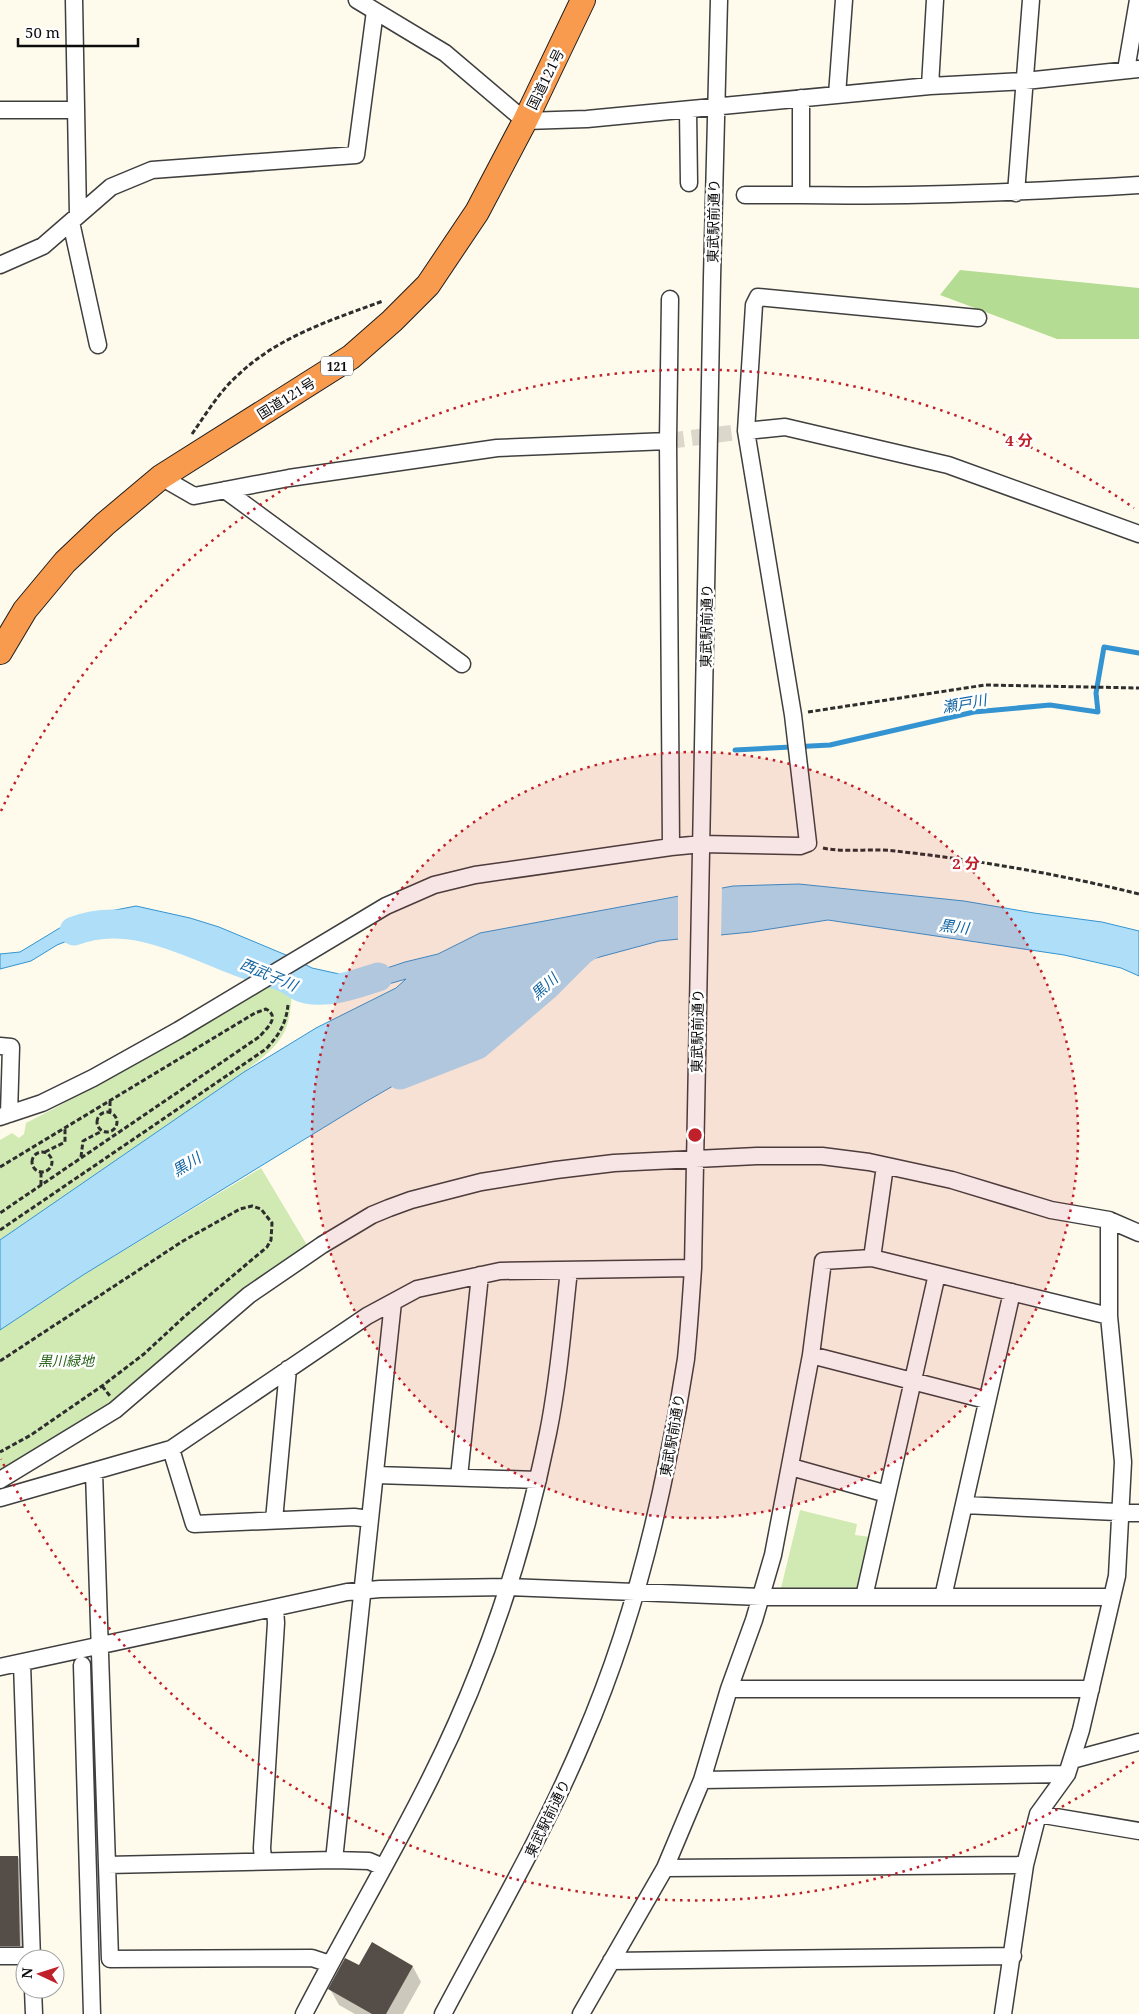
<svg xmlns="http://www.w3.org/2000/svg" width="1139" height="2014" font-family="'Noto Serif','Noto Sans JP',serif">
  <rect width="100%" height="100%" fill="#fffbec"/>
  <path fill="#d1eab4" d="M278,980L286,982L292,990C290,1037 280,1044 244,1072L0,1240V1140L12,1133L19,1138L24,1134L26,1123L57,1107L254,991Z
    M261,1168L307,1245L234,1300L119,1399L0,1473V1330L83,1275Z
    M800,1510L857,1524L855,1535L871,1537L861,1585L852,1592H780Z"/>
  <path fill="#b5dc93" d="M960,270L1139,288V339H1057L940,295Z"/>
  <path fill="#afdef8" stroke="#3394d1" d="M799,884L964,901L1034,913L1102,922L1139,931V976L1121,968L1064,955L828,920L751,932L659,941L559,968L474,1039L367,1101L83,1275L0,1330V1240L244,1072L316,1028L396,988L406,979L371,989L309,984L251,955L194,934L139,918L122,920L92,931L57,945L31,961L0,969V954L20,952L63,926L105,912L136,906L190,918L219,927L286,955L312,968L353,977L363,976L405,962L438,954L480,933L733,886Z"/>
  <path fill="#fffbec" d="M722,886L721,937L678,942V893Z"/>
  <path fill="#0003" d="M18,1857L26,1872L28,1959L9,1961L0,1965V1858Z
    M359,1967H413L421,1982L403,2014H355L339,2005L330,1989Z"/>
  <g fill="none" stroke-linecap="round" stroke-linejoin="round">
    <path stroke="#3394d1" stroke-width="5" d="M735,750L830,745L974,712L1050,705L1098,712L1096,693L1104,647L1139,653"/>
    <path stroke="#afdef8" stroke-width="29" d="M74,931C127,910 184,940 232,959C249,966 266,971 283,977C291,980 298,988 306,989C330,994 356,984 378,977
      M400,1075L477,1045L546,986L581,951L596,941"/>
  </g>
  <path fill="#554d48" d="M0,1856H18L20,1946H0Z
    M372,1942L413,1966L386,2014H372L328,1989L345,1958L359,1965Z"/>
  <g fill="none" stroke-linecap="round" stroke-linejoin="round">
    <path stroke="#dbd7ca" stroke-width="16" stroke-dasharray="16 8" stroke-linecap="butt" d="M668,441L746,431"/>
    <defs>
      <path id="minor" d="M74,0L78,215
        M357,0L445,53L525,121L587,119L930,86L1025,81L1139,69
        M1126,70L1138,0
        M930,86L935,0
        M837,95L844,0
        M801,98V195C914,197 1026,192 1139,185
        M0,110H75
        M688,110L689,183
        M1016,193L1031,0
        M745,195H801
        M71,222L98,345
        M0,265L43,246L111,187L152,170L356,155L375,11
        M670,299L668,441L671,847
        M746,431L785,427L948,465L1139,534
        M161,477L194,496L289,478L497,448L668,441
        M225,490L462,664
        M0,1046L11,1047L9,1114
        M0,1117L42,1103L93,1078L179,1030L386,906L434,885L475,875L671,847L702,844L800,846L808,843L793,715L746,431L754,305L758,297L978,318
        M872,1258L885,1166
        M811,1355L986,1400
        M171,1449L194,1524L354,1517L370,1519
        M791,1467L887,1494
        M94,1472L107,1865L334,1860L369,1861L383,1867
        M376,1475L538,1480
        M459,1477L480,1275
        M0,1480L115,1410L249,1295L322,1245L372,1215L389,1208L411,1200L481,1182L556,1170L614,1163L757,1156H822L869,1162L952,1180L1051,1210L1109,1220L1139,1233
        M0,1498L171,1449L367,1316L417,1289L500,1271L693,1268
        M964,1505L1139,1513
        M274,1520L288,1369
        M864,1597L937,1274
        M943,1597L1012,1292
        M22,1663L32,1959
        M82,1665L92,2014
        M0,1667L347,1592L380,1589L508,1587L761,1597H1112
        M1091,1689H729L754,1620L773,1555L811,1355L823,1261L872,1258L1109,1316
        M1072,1760L1139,1742
        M702,1780L1067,1774
        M1038,1814L1139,1831
        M263,1860L262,1848L276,1623L275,1608
        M334,1860L393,1302
        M107,1865L110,1959L312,1958L330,1964
        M665,1868L1025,1865
        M0,1956H32
        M611,1961L1013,1956
        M33,1989L34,2014
        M304,2014C345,1934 391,1858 431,1777C485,1669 524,1552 548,1433C559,1379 563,1324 569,1270
        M443,2014C491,1923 543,1835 583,1740C622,1650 649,1554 668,1458C675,1425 681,1392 686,1359C689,1329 691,1298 693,1268L712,278L719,0
        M581,2014L665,1868L702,1780L729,1689
        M1003,2014L1025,1865L1038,1814L1067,1774L1081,1730L1117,1576L1123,1462L1109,1316V1220"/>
      <path id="highway" d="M0,652L25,610L65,562L105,524L161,477L351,357L392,321L428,285L477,212L525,121L583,0"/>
    </defs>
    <use href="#minor" stroke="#3f3f3f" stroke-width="19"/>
    <use href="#highway" stroke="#1d1d1d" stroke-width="26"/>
    <path stroke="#2e2e2e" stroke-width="3" stroke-dasharray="5 2.5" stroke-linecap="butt" d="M192,434C206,414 219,392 237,376C277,337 331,320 383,301
      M808,712L985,685L1139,688
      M823,848C845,853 872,848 895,851C977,860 1059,874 1139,894
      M110,1101V1112
      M97 1122a10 10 0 1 1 20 0a10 10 0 1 1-20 0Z
      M32 1162a10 10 0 1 1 20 0a10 10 0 1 1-20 0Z
      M45,1152L65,1142V1128
      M81,1157L83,1141L102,1131
      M0,1167L255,1013L266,1009C281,1017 266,1029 259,1037L0,1213
      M41,1185V1172
      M0,1230L266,1049C279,1035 286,1024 288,1005
      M0,1361L183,1241L240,1209L252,1206L261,1209L272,1223L271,1240L267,1247L185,1316L144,1354L102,1386L31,1435L0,1452
      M102,1386L110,1396"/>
    <use href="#minor" stroke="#fff" stroke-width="16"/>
    <use href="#highway" stroke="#f99b4f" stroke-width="24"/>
  </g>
  <circle cx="695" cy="1135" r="383" fill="#c0202a" fill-opacity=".12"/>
  <g fill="none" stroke="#c0202a" stroke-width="2.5" stroke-dasharray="2.5 5">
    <circle cx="695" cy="1135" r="383"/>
    <path d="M1134 1762A766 766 0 0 1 1 1459M1 811A766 766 0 0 1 1134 508"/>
  </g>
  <g text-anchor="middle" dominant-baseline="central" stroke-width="5" stroke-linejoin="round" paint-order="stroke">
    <rect fill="#fff" stroke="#555" stroke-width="1" x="321" y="356.5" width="32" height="19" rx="4"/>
    <g font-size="12" font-weight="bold" fill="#0c0c0c">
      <text x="337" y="366">121</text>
    </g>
    <g font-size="14" fill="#0c0c0c" stroke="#fff">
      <text transform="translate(545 79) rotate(-64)">国道121号</text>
      <text transform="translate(713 221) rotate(-89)">東武駅前通り</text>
      <text transform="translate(286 398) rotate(-32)">国道121号</text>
      <text transform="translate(706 626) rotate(-89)">東武駅前通り</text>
      <text transform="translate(697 1031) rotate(-89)">東武駅前通り</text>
      <text transform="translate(672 1435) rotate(-80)">東武駅前通り</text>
      <text transform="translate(547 1818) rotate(-64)">東武駅前通り</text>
    </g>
    <g font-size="14" font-style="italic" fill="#2b661b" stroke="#fff">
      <text x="66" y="1360">黒川緑地</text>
    </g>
    <g font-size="15" font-style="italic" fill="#1265a2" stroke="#fff">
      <text transform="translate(964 703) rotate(-10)">瀬戸川</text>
      <text transform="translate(954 926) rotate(7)">黒川</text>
      <text transform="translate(269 974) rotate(23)">西武子川</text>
      <text transform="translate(544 986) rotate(-43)">黒川</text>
      <text transform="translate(186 1164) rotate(-32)">黒川</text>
    </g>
  </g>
  <circle cx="695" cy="1135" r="8" fill="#c0202a" stroke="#fff" stroke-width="2.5"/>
  <g font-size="15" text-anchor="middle" font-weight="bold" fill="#c0202a" stroke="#fff" stroke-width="5" stroke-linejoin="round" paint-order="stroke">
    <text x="1019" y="446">4 分</text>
    <text x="966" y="869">2 分</text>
  </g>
  <g transform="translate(40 1974) rotate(274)"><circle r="24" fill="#ffffff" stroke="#9e9e9e"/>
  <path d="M0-4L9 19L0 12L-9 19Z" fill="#c0202a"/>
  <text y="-8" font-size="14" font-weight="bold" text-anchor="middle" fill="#0c0c0c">N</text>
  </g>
  <path d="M18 38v8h120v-8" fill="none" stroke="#0c0c0c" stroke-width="2.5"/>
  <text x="25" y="38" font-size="15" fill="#0c0c0c" stroke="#ffffff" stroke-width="4" paint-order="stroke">50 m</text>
</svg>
